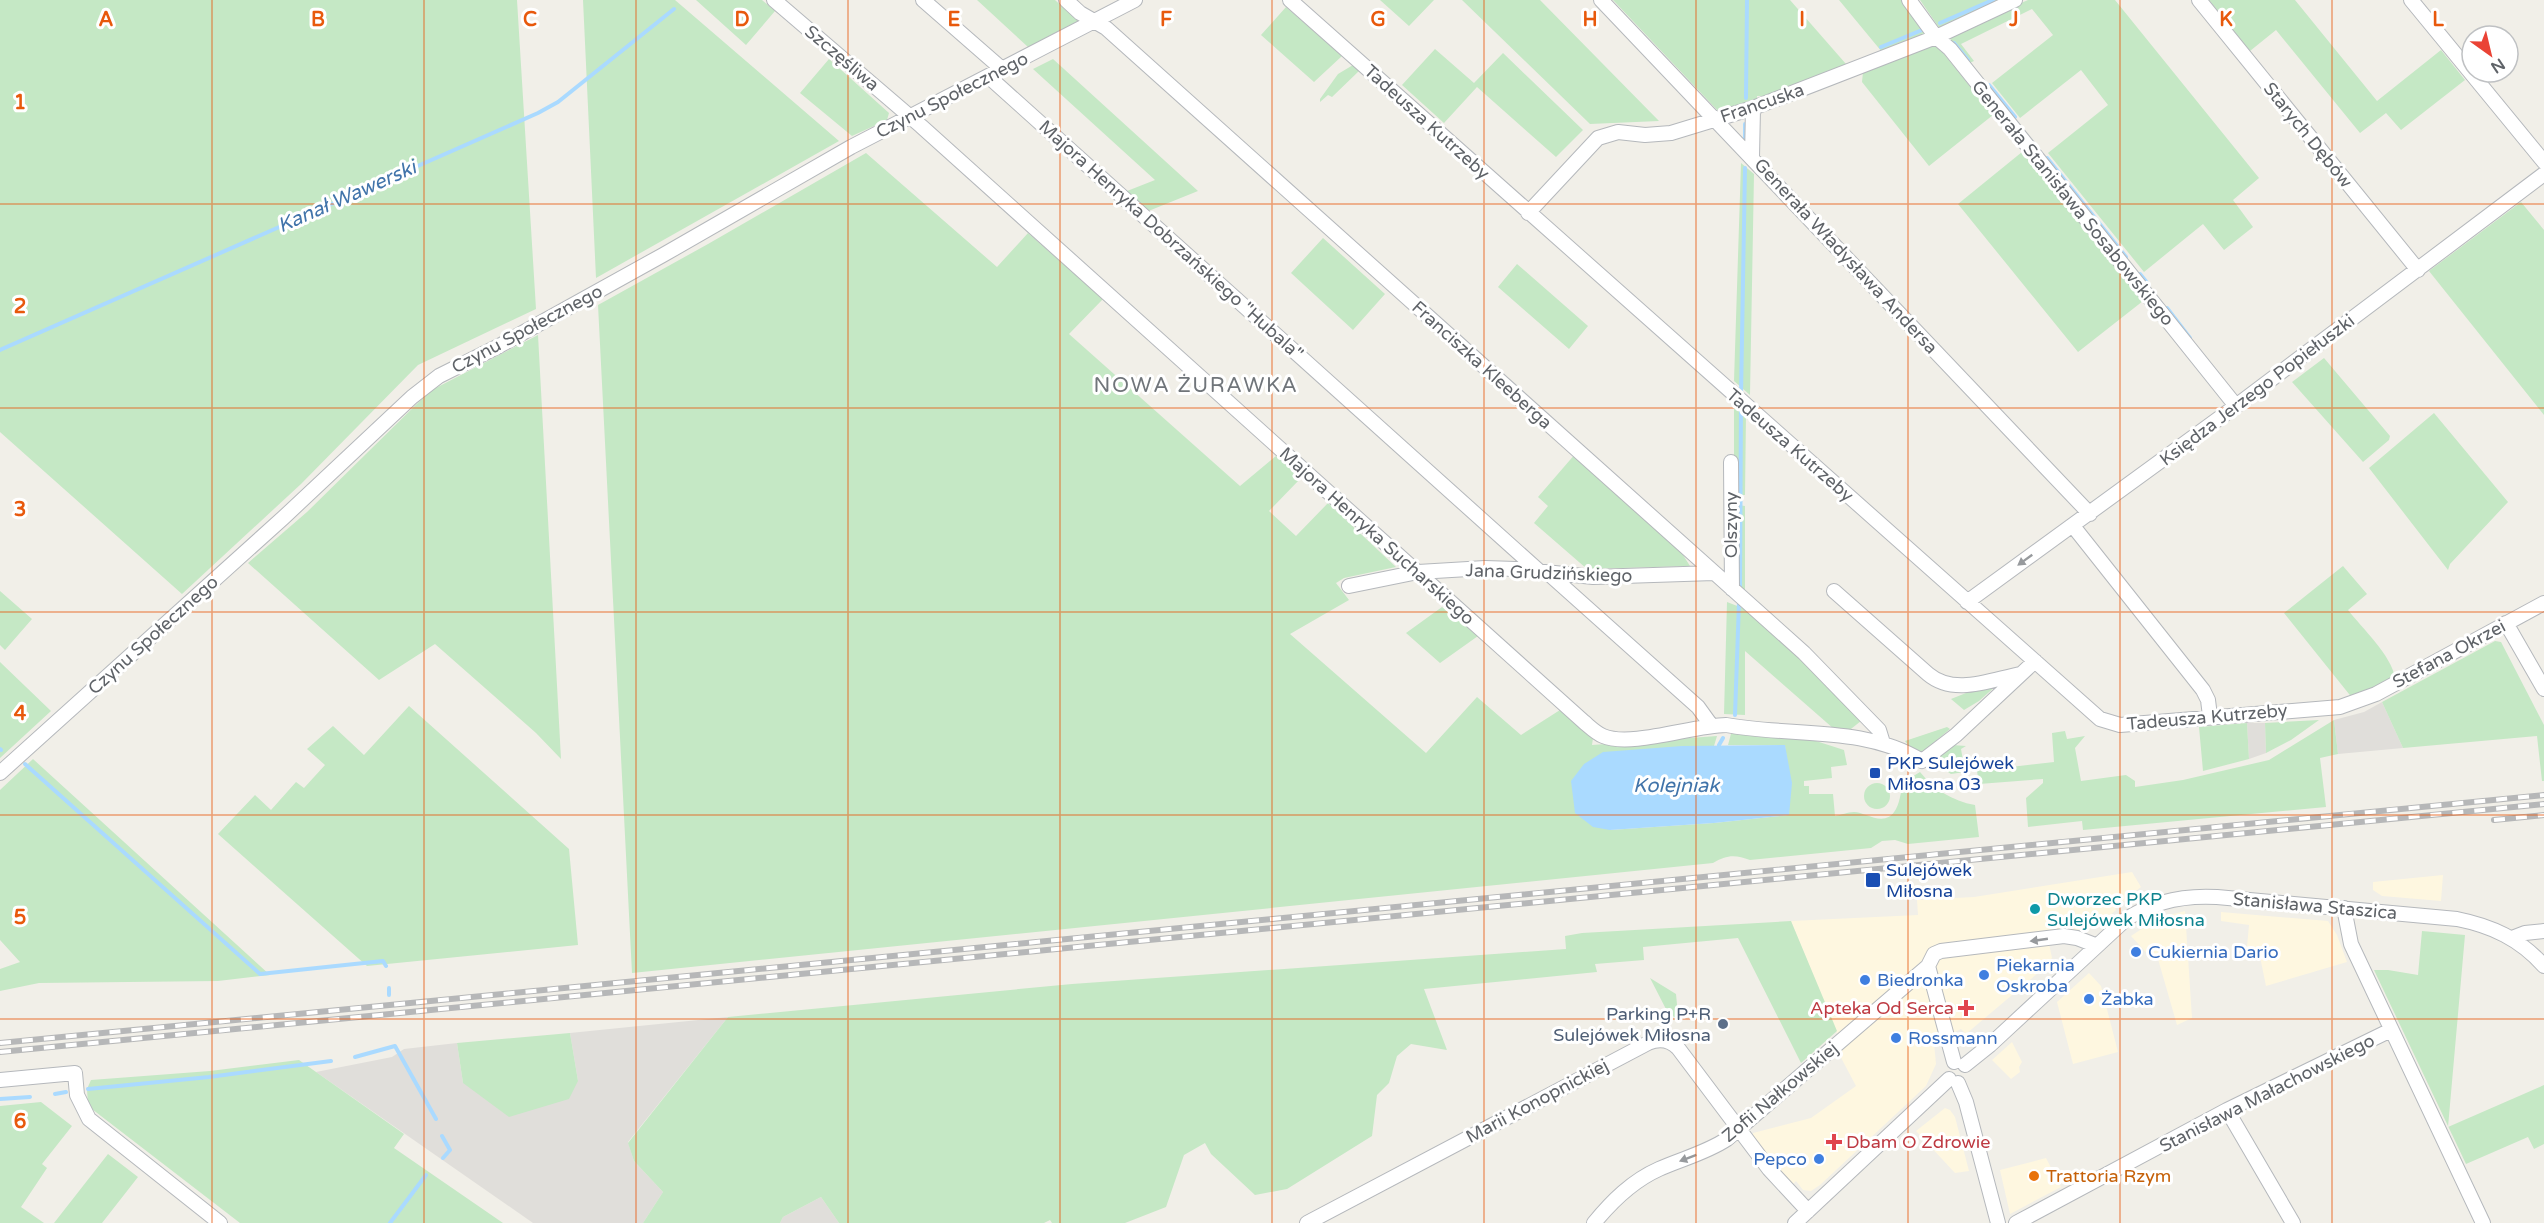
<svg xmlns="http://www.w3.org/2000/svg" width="2544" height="1223" font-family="'Varela Round',sans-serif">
  <rect width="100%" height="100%" fill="#f1efe8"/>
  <path fill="#fef7e0" d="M2132,872L2141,887L2115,908L2116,910L2095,928L2047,934L2052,958L2038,973L1966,1034L1961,1029L1934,1043L1936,1064L1926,1086L1820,1185L1811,1191L1803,1190L1796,1181L1791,1186L1753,1137V1133L1811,1118L1856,1086L1838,1052L1843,1048L1791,921L1918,915L1917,900L1974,897Z
    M2443,875L2441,901L2382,896L2373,890V882Z
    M2185,911L2192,1018L2177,1025L2158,959L2154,961L2131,936L2158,918Z
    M2221,912L2328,921L2337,935L2347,962L2266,986L2258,947H2247L2249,925L2221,921Z
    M2089,973L2101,986L2118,1052L2073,1064L2057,1002Z
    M2012,1042L2022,1062L2019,1067L2020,1072L2011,1079L1992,1060Z
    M1945,1108L1950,1110L1955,1117L1969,1171L1955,1173L1916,1131Z
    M2046,1158L2061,1187L2010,1214L2000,1170Z"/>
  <path fill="#e0deda" d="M2382,702L2403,748L2338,754L2334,720L2364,712Z
    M2247,723H2265L2266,753L2249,759Z
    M728,1017L628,1142L634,1161L663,1192L643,1223H533L316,1072L392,1057L404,1049L457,1043L463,1083L578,1081L570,1033Z
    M821,1197L839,1223H780L783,1217Z"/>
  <path fill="#c5e8c5" d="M0,0H517L536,309L418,365L301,484L182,594L0,432Z
    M583,0H675L839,141L596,278Z
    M696,0H762L775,11L746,45Z
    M977,0H1055L1078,21L1028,47Z
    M1380,0H1434L1409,26Z
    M1462,0H1540L1659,121L1590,124Z
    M1613,0H1790L1846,64L1764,96H1757V103L1719,112Z
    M1839,0H1906L1927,31L1923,35L1882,52Z
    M1920,0H2005L1940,29Z
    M2028,0H2115L2259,178L2233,200L2253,227L2224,250L2203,224L2144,272L2048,153L2108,105L2081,70L2020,118L1992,83L2053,35L2032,9L1961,44L1974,61L1967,64L1950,43L1952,34L1960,29Z
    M2209,0H2295L2377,101L2441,50L2465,80L2401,130L2386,113L2360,133L2276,30L2250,51Z
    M1286,7L1342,56L1314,82L1261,35Z
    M1928,45H1939L1940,49L1993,115L1929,166L1862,82L1863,72Z
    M1435,49L1474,83L1503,53L1583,130L1556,157L1477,87L1444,123L1402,85Z
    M829,59L889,113L887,120L852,136L800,93Z
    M1053,59L1198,191L1146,212L1122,193L1155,180L1033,69Z
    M1353,65L1359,71L1332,97L1328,95L1320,102V99L1338,74Z
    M2022,152L2143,301L2078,352L1958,204Z
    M866,153L997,267L1028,233L1103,299L1069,334L1240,486L1276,456L1301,478L1269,511L1296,536L1328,503L1396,567L1344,578L1336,583L1349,600L1290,634L1426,753L1477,697L1521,735L1560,710L1593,738L1592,745L1717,736L1714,746H1682L1610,830L1714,823L1789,815L1785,745H1728L1732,730L1816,741L1844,750L1847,765L1831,767L1832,778L1804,781V786H1809V794H1833L1835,816C1841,815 1848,812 1854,812C1866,812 1885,829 1896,809C1901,800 1900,790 1905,781L1920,772C1934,789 1952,801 1975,805L1979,837L1908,844L1895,840L1882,841L1871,848L1750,860C1735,854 1726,855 1713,863L632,973L598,305L708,244Z
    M1741,163L1754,174L1750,395L1734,381Z
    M2521,202L2544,230V415L2429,271Z
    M1323,238L1385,294L1353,330L1291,273Z
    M1517,264L1588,326L1569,349L1498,287Z
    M538,335L561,759L536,733L435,644L379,680L248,563L307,512L430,391Z
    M2324,358L2390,436L2389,440L2363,462L2292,382Z
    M1734,407L1746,414L1745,495H1734Z
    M2434,413L2508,502L2450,564L2448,570L2369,468Z
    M1576,453L1676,544L1690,566L1587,569L1534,523L1548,506L1538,497Z
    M1738,505L1745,506V594L1736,587Z
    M2343,566L2367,594L2348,610C2362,628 2392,656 2395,678L2353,699L2284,613Z
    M0,591L32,619L5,650L0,645Z
    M1727,602L1745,609L1830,685L1861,721L1842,736L1745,651V715L1724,714Z
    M1442,607L1478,636L1440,663L1406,633Z
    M2495,641L2501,642L2544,725V781H2542L2537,736L2403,748L2382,702Z
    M0,662L51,711L0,758Z
    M1986,685H1997L1979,701L1964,710L1951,699Z
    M409,706L569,849L578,945L367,966L218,834L255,795L271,810L296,782L304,788L325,765L307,749L333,726L364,755Z
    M2319,720L2291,740L2266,753L2265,723Z
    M2334,720L2338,754L2320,758L2326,807L2083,830L2082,821L2028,827L2026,798L2043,783V779L1979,784L1977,771L2054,762L2052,733L2065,731L2067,739L2085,736L2075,748L2081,781L2126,775L2135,781V787L2183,780L2269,760Z
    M2247,723L2249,759L2203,771L2199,727Z
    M1947,727L1950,729L1925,750L1915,754L1905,741Z
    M1952,745L1966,746L1961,749L1965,772L1951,774L1936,764L1938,754Z
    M33,759L270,975L218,981L39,983L0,991V969L20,962L0,940V790Z
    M1864 796a13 13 0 1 1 26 0a13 13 0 1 1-26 0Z
    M1791,921L1837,1031L1801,1063L1738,938L1643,947L1644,960L1595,964L1597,972L1424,989L1447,1050L1411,1044L1397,1056L1389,1083L1377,1095L1372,1136L1287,1189L1255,1195L1211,1154L1205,1143L1184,1155L1166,1207L1125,1223H1052L1050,1220L1044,1223H839L821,1197L783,1217L780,1223H643L663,1192L634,1161L628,1143L728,1017L1072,984L1566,949L1565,936L1582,933Z
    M2422,931L2465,935L2448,1127L2544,1085V1144L2534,1149L2528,1137L2466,1164L2374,970H2388L2418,975Z
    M1650,978L1676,994L1678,1015L1676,1018L1668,1013Z
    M570,1033L578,1081L569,1099L509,1117L463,1083L457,1043Z
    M299,1060L404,1134L394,1148L503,1223H240L88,1106L87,1089L91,1080L210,1071Z
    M41,1102L72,1126L42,1164L47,1168L21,1207L44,1223H0V1106Z
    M108,1154L138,1177L102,1223H54Z"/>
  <path fill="#aadaff" d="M1785,745L1792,783L1789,815L1714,823L1610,830L1593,827L1575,813L1571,781L1584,764L1603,752L1682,746Z"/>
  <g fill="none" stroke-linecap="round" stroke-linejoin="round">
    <path stroke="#aadaff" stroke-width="4" d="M1940,23L1993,0
      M1954,43L1968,60
      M1881,47L1922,30
      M1989,85L2015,117
      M1746,98L1747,0
      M1745,124V138
      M2047,158L2126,257
      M2140,274L2149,285
      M2167,308L2190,338
      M0,350L538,113L558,102L674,9
      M1741,396L1745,168
      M1740,589L1741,404
      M1735,715L1739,602
      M1719,745L1723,738
      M0,749L1,750
      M25,764L260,974L383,961L386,966
      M389,988V995
      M355,1057L395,1046L436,1119
      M88,1089L209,1077L331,1061
      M55,1094L66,1092
      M0,1099L30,1097
      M442,1136L450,1150L443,1158
      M390,1223L426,1175"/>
    <defs>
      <path id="minor" d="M774,0L921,126L1584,722C1590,727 1596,733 1603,736C1631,748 1694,725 1726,725C1790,737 1864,725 1922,761L1956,735L2035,661
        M923,0L1002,69
        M1066,0L1080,13L1106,28L1804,653L1879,730L1883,743
        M1290,0L2100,719L2120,725L2340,707L2376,694L2544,603
        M1601,0L2090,514
        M1909,0L1936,37L1950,49L2236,406
        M2199,0L2418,270
        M2411,0L2544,162
        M989,77L1540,572
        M1752,157L1753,108
        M1528,213L1598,138L1618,132L1645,135L1671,133L1753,108L1936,37L2015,0
        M1731,462L1732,589
        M2073,526L2203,690L2208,700L2210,716
        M1548,573L1698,707L1711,725
        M1349,586L1418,572L1485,568L1516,569L1593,577L1714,573
        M1834,591L1928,674C1954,696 1990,680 2020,674
        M1967,602L2236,406L2544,174
        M2506,623L2544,689
        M0,773L283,518L412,397L439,376L499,346L663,255L851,147L1135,0
        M2344,908L2351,944L2483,1223
        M2512,938L2525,933L2544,931
        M1954,1062L1928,966L1934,954L1941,951L2064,936L2077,938L2095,945
        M1965,1065L1990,1045L2125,920C2153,901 2183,895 2217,897L2457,919C2492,926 2520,939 2544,966
        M0,1080L75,1073L77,1095L89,1119L220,1223
        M1958,1083L1966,1102L1998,1223
        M2227,1110L2293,1223
        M1307,1223L1648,1043C1659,1038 1669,1039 1678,1048L1769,1169L1808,1211
        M1594,1223C1612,1201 1632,1181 1659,1169C1681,1159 1706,1153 1727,1139L1928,966
        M1795,1223L1949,1079
        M2016,1223L2227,1110L2391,1030"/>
    </defs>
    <use href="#minor" stroke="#b5b8bc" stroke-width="16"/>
    <use href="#minor" stroke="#fff" stroke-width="14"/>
    <defs>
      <path id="rail" d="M2494,820L2544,815
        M0,1043L2544,795
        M0,1052L2544,804"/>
    </defs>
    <use href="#rail" stroke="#b6b7b8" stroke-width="6"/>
    <use href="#rail" stroke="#fff" stroke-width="4" stroke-dasharray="11" stroke-linecap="butt"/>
  </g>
  <defs><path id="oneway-solid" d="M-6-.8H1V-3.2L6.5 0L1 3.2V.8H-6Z" transform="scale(1.5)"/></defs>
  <g fill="#979a9d">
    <use href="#oneway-solid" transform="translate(2025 560) rotate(144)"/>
    <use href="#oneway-solid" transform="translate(2039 940) rotate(172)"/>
    <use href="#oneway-solid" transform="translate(1688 1158) rotate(159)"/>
  </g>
  <path fill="none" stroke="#e8590c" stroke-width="1.5" stroke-opacity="0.55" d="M212,0V1223M424,0V1223M636,0V1223M848,0V1223M1060,0V1223M1272,0V1223M1484,0V1223M1696,0V1223M1908,0V1223M2120,0V1223M2332,0V1223M0,204H2544M0,408H2544M0,612H2544M0,815H2544M0,1019H2544"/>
  <g fill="#1a4fb4" stroke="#fff" stroke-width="2">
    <rect x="1869" y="767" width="12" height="12" rx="3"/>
    <rect x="1865" y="872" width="16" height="16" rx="3"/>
  </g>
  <circle fill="#0f9aa8" stroke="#fff" stroke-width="2" cx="2035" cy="909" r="6"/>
  <g fill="#3f7fe0" stroke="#fff" stroke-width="2">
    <circle cx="2136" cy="952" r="6"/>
    <circle cx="1984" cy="975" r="6"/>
    <circle cx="1865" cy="980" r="6"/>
    <circle cx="2089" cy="999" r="6"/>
    <circle cx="1896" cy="1038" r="6"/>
    <circle cx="1819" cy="1159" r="6"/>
  </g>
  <g fill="#e0444e" stroke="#fff" stroke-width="2">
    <path d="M1963 999h6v6h6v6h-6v6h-6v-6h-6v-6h6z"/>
    <path d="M1831 1133h6v6h6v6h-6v6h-6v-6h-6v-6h6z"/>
  </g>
  <circle fill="#5c6f8a" stroke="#fff" stroke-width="2" cx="1723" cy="1024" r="6"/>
  <circle fill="#e8710a" stroke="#fff" stroke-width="2" cx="2034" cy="1176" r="6"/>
  <g text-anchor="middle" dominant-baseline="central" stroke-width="6" stroke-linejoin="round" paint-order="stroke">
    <g font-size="18" fill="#5f6368" stroke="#fff">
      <text transform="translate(842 58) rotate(40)">Szczęśliwa</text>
      <text transform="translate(952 95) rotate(-27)">Czynu Społecznego</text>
      <text transform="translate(1762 103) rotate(-19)">Francuska</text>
      <text transform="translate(1427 122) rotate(42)">Tadeusza Kutrzeby</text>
      <text transform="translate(2308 135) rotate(51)">Starych Dębów</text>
      <text transform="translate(2073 203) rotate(51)">Generała Stanisława Sosabowskiego</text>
      <text transform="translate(1171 240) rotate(42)">Majora Henryka Dobrzańskiego "Hubala"</text>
      <text transform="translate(1846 256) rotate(47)">Generała Władysława Andersa</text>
      <text transform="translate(527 329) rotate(-28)">Czynu Społecznego</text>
      <text transform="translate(1482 365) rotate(42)">Franciszka Kleeberga</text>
      <text transform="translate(2257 390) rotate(-37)">Księdza Jerzego Popiełuszki</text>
      <text transform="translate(1790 445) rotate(41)">Tadeusza Kutrzeby</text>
      <text transform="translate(1731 525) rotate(-90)">Olszyny</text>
      <text transform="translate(1377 536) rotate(42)">Majora Henryka Sucharskiego</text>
      <text transform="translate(1549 573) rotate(2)">Jana Grudzińskiego</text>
      <text transform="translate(153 635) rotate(-42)">Czynu Społecznego</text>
      <text transform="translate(2449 654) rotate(-28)">Stefana Okrzei</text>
      <text transform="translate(2207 717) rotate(-5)">Tadeusza Kutrzeby</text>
      <text transform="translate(2315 906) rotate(5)">Stanisława Staszica</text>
      <text transform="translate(1780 1092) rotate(-40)">Zofii Nałkowskiej</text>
      <text transform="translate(2267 1093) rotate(-27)">Stanisława Małachowskiego</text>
      <text transform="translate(1537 1101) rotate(-28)">Marii Konopnickiej</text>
    </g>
    <g font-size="18" fill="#164399" stroke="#fff" text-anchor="start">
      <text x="1887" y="763">PKP Sulejówek<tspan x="1887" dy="21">Miłosna 03</tspan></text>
      <text x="1886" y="870">Sulejówek<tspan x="1886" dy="21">Miłosna</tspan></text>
    </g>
    <g font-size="18" fill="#0d838f" stroke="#fff" text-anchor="start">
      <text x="2047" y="899">Dworzec PKP<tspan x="2047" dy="21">Sulejówek Miłosna</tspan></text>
    </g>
    <g font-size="18" fill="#366cbe" stroke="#fff" text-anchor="start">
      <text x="2148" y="952">Cukiernia Dario</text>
      <text x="1996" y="965">Piekarnia<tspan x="1996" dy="21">Oskroba</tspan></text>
      <text x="1877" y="980">Biedronka</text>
      <text x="2101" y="999">Żabka</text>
      <text x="1908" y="1038">Rossmann</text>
      <text x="1807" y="1159" text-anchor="end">Pepco</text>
    </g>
    <g font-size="18" fill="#be3a42" stroke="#fff" text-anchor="end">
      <text x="1954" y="1008">Apteka Od Serca</text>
      <text x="1846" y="1142" text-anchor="start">Dbam O Zdrowie</text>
    </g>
    <g font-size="18" fill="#4e5e75" stroke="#fff" text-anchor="end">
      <text x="1711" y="1014">Parking P+R<tspan x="1711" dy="21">Sulejówek Miłosna</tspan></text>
    </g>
    <g font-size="18" fill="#c56008" stroke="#fff" text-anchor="start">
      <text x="2046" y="1176">Trattoria Rzym</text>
    </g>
    <g font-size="20" font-style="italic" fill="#4174aa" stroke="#fff">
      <text transform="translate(347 197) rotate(-24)">Kanał Wawerski</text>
      <text x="1676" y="786">Kolejniak</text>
    </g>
    <g font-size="21" letter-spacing="1.5" fill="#70757a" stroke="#fff">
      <text x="1196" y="385">NOWA ŻURAWKA</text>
    </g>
  </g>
  <g font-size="20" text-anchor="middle" font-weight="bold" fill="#e8590c" stroke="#fff" stroke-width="6" stroke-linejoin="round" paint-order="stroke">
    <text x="106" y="26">A</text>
    <text x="318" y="26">B</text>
    <text x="530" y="26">C</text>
    <text x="742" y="26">D</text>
    <text x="954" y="26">E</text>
    <text x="1166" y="26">F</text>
    <text x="1378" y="26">G</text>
    <text x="1590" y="26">H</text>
    <text x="1802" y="26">I</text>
    <text x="2014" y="26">J</text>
    <text x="2226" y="26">K</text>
    <text x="2438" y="26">L</text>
    <text x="20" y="109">1</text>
    <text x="20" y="313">2</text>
    <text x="20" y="516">3</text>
    <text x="20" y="720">4</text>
    <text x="20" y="924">5</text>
    <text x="20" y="1128">6</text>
  </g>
  <g transform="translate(2490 54) rotate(146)"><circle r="28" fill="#ffffff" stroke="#bfc1c3" stroke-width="1.5"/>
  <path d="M0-4.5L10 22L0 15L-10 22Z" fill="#ea4335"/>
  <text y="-9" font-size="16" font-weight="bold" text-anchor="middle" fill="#5f6368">N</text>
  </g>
</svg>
